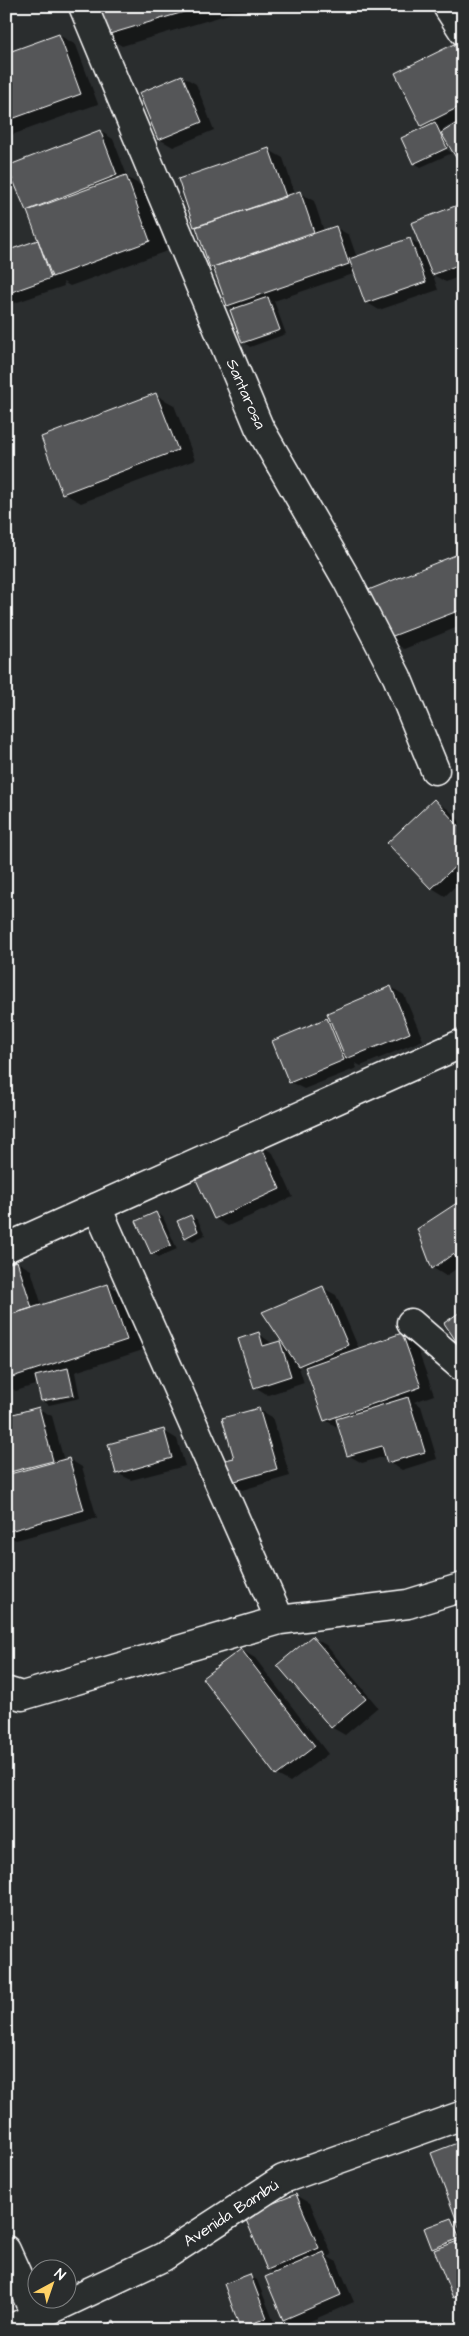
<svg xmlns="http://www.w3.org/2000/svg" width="469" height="2336" font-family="'Architects Daughter',sans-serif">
  <rect width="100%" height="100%" fill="#2a2d2e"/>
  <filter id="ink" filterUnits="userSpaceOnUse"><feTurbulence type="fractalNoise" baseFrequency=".02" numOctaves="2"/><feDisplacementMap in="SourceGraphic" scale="10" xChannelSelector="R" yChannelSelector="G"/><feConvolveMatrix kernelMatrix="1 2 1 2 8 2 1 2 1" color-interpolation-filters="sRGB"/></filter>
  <g filter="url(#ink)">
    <path fill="#0007" fill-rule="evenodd" d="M95,6H248L249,8L122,46L104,35Z
      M59,35L76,45L98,104L6,137V54Z
      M454,45L463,50V167L453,151L442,144L441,146L452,153L421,167L414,163L426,128L422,125ZM456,123L457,124L444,132L443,129Z
      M182,76L196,84L214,130L173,147L159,139Z
      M100,131L113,139L128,178L144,187L167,251L70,286L63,282L64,286L6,306V252L40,241L27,210Z
      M269,150L283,158L295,194L300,193L314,201L324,231L335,227L349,235L357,258L410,239L421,246L463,204V275L446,282L433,275L438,290L379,310L366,302L356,273L274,301L286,334L250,347L243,342L236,310L228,305L215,269L211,267L195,226Z
      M156,395L174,405L195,460L81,503L63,493Z
      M463,554V625L404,649L386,638Z
      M434,801L448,809L463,825V879L445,896L432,888Z
      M391,987L404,995L423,1040L361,1066L355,1063L357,1068L304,1089L290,1082L327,1020L332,1023Z
      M259,1145L273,1153L293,1197L228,1226L214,1218Z
      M463,1201V1264L446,1276L433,1268Z
      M156,1213L163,1217L177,1249L159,1257L152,1253Z
      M191,1216L198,1220L205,1235L193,1241L185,1237Z
      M17,1262L31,1270L42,1306L108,1285L125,1295L143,1350L75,1372L80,1398L49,1405L42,1401L38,1384L16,1391L9,1387L11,1390L6,1392V1317L39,1307L38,1305L6,1315Z
      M323,1288L336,1295L359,1349L401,1335L415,1342L434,1395L414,1402L421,1406L437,1459L402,1470L388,1462L386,1456L362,1463L348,1455L339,1428L325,1420L308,1370L298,1364L304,1383L268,1395L255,1387L259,1334L273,1344L280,1342L286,1346Z
      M39,1409L52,1416L64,1461L69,1459L82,1467L97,1518L16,1540L6,1535V1417Z
      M258,1409L272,1417L290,1476L242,1490L229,1482L235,1458Z
      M164,1431L177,1439L185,1466L131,1480L117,1473Z
      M312,1637L326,1645L378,1707L345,1735L331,1727Z
      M241,1650L255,1658L328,1754L290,1782L277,1775Z
      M457,2144L463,2148V2303L454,2297L435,2249L433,2248L451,2219L460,2224Z
      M296,2195L310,2203L332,2255L328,2257L337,2262L354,2302L297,2327L284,2319L276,2274L268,2269Z
      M250,2276L257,2280L274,2322L254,2330H245L241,2328L226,2285Z
      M114,2323L123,2330H99Z"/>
    <path fill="#555758" stroke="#fff" d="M94,6H204L103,36Z
      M59,34L81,94L6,121V53Z
      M454,44L463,61V105L421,126L395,73Z
      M182,75L202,122L158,140L139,93Z
      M463,119V169L441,133Z
      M435,122L447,148L413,164L401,138Z
      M100,130L117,175L26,211L7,166Z
      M269,148L286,197L194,227L178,179Z
      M126,175L150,241L52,277L27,211Z
      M300,191L314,232L210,268L196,227Z
      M463,203V263L432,275L411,223Z
      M336,226L349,264L227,306L213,267Z
      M410,238L426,282L365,303L349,259Z
      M38,240L51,278L6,294V251Z
      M268,297L280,330L242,343L230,310Z
      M156,393L178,450L62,494L41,437Z
      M463,552V609L385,639L366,591Z
      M434,799L463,831V859L431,889L387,843Z
      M391,986L410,1033L346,1059L327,1013Z
      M327,1018L344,1060L289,1083L272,1041Z
      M260,1143L280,1189L214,1219L193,1173Z
      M463,1199V1265L453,1254L432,1269L417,1229Z
      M156,1212L171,1245L151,1254L136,1221Z
      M191,1215L198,1231L185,1238L177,1221Z
      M17,1261L32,1308L6,1316V1264Z
      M108,1284L127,1340L6,1379V1316Z
      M323,1286L348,1345L298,1366L262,1312Z
      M463,1310V1350H462L444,1323Z
      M259,1332L263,1346L280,1341L291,1376L254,1388L238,1339Z
      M402,1333L421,1387L324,1421L305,1367Z
      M68,1368L74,1395L41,1401L35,1376Z
      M408,1397L425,1452L387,1463L382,1446L347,1456L336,1419Z
      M39,1407L53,1461L6,1473V1416Z
      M259,1408L277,1469L228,1483L221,1461L234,1458L222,1418Z
      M164,1429L172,1458L116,1474L108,1444Z
      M69,1458L84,1510L6,1532V1475Z
      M312,1636L366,1699L331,1728L277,1665Z
      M241,1649L315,1746L276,1776L202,1678Z
      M457,2143L463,2158L461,2232L431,2153Z
      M296,2194L319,2248L267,2270L244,2215Z
      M451,2218L460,2238L432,2249L424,2228Z
      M463,2239V2294L453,2298L434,2250Z
      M324,2252L341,2295L283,2320L265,2277Z
      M250,2274L267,2318L240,2328L224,2284Z
      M114,2321L118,2330H97Z"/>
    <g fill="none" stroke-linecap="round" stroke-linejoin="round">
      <defs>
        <path id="minor" d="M83,6L259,427L347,580L397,677L435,770
          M447,6L463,31
          M97,1207L280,1620
          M6,1248L463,1043
          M411,1323L463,1368
          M6,1691L22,1696L280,1620L408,1604L463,1587
          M6,2250L42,2330
          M8,2330L163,2257L283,2179L463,2115"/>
      </defs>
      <use href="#minor" stroke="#fff" stroke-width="31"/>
      <use href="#minor" stroke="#2a2d2e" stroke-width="28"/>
    </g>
  </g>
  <g text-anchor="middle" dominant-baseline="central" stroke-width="5" stroke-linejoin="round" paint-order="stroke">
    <g font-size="16" fill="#fff" stroke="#2a2d2e">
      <text transform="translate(246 394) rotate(66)">Santarosa</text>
      <text transform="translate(231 2213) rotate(-33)">Avenida Bambú</text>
    </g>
  </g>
  <rect width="469" height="2336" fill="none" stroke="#2a2d2e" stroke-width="25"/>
  <rect x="12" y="12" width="444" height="2311" fill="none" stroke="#fff" stroke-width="2" filter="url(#ink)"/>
  <g transform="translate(52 2284) rotate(40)"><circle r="24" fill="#2a2d2e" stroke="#7f8182"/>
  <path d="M0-4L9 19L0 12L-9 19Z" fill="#ffd166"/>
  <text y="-8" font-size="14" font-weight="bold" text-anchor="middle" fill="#ffffff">N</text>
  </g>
</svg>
